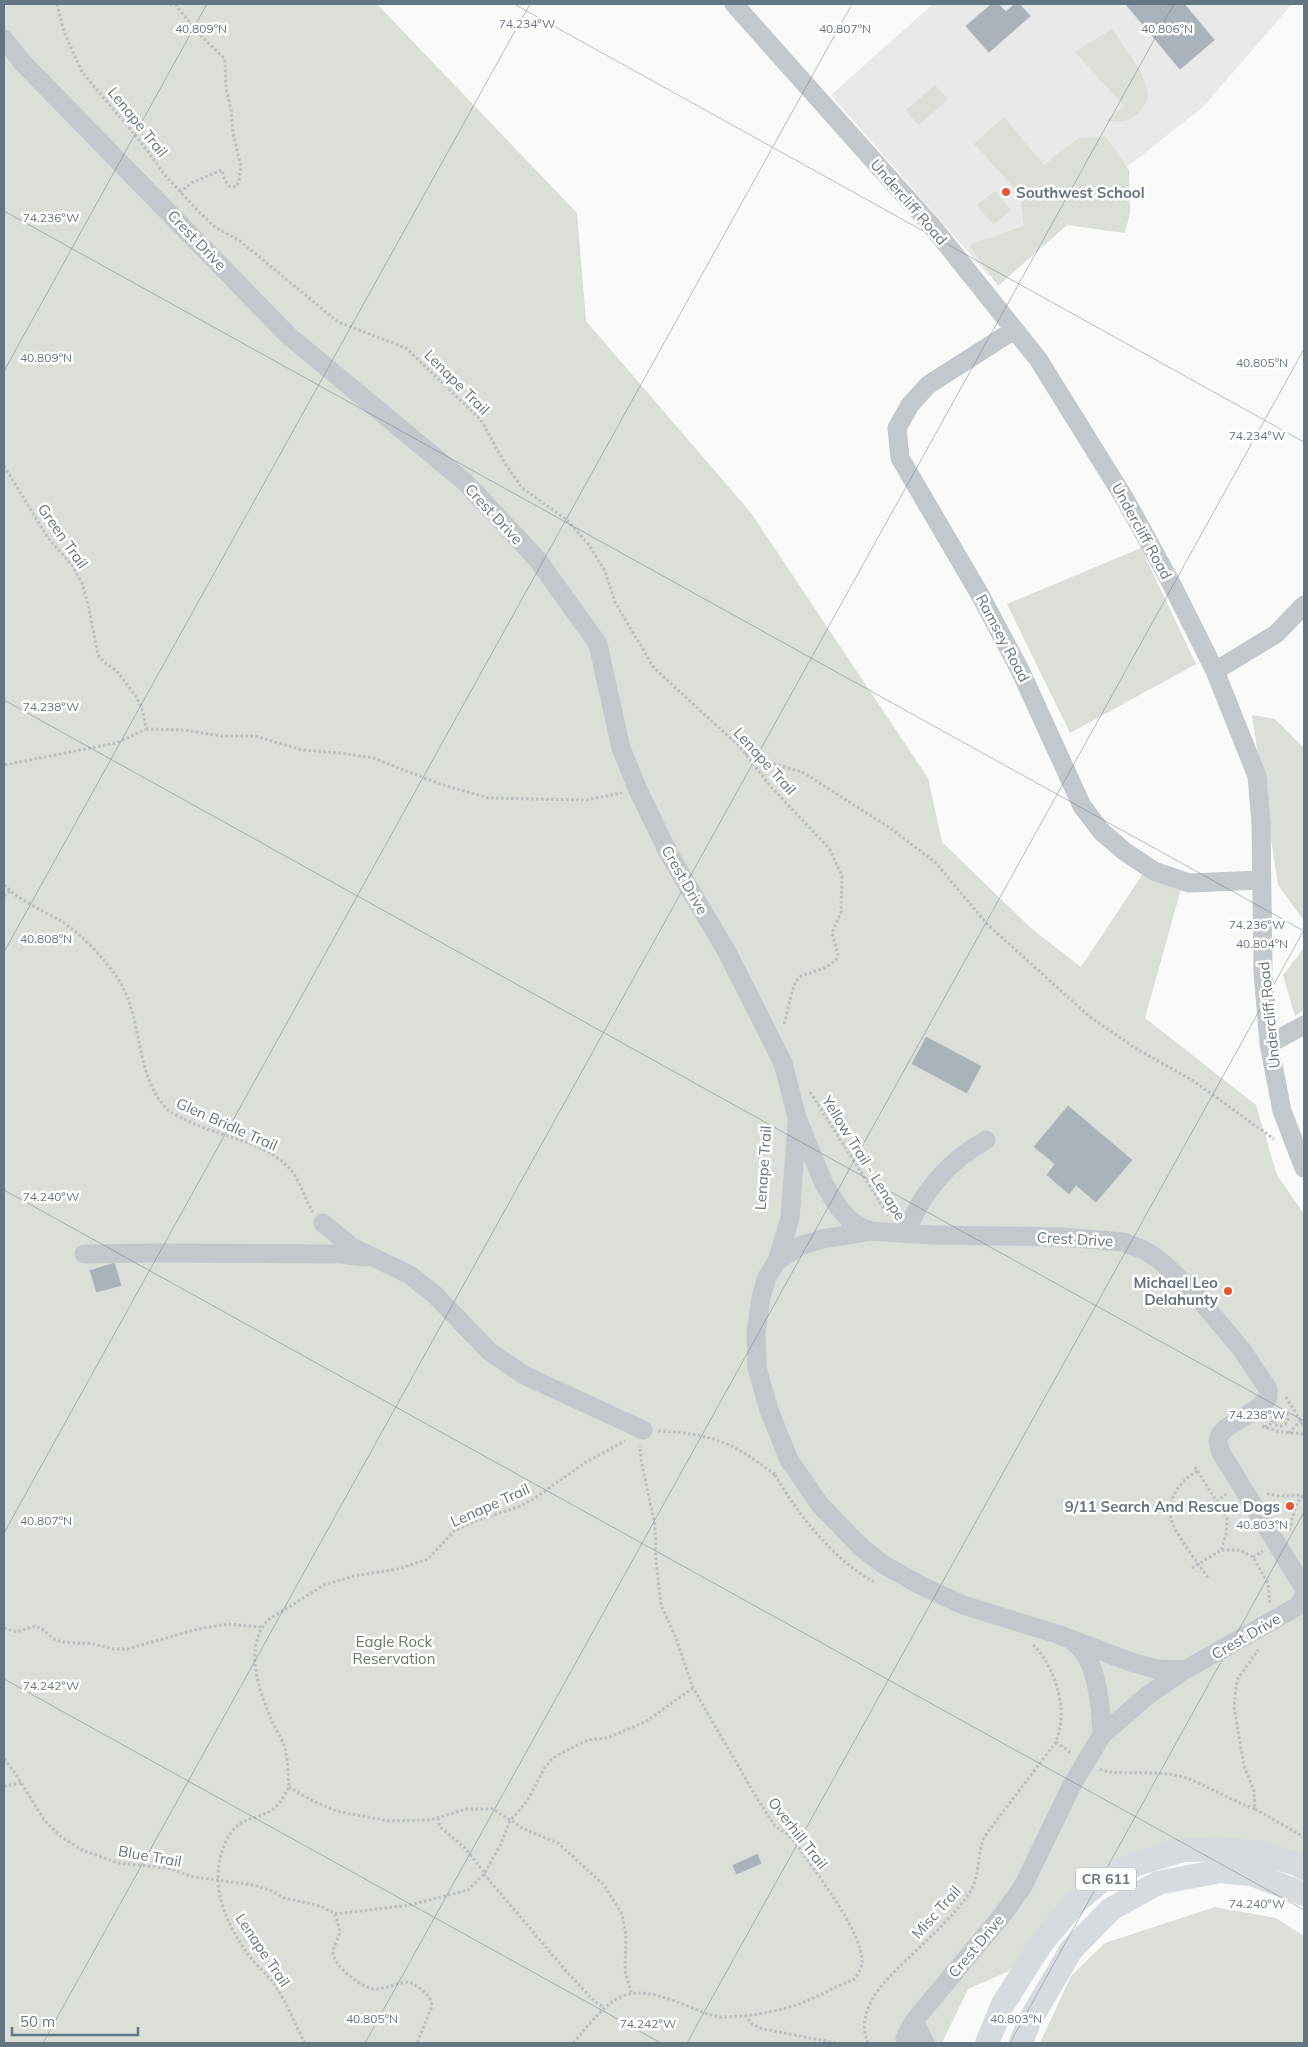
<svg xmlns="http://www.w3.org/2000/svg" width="1308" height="2047" font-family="Mulish,sans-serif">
  <rect width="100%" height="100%" fill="#fafaf8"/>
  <path fill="#e8e9e9" d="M933,4H1292L1203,107L989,276L831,95Z"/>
  <path fill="#dadfd7" d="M4,4H377L577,213L586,321L751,513L928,778L942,842L1032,929L1081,967L1144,872L1182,885L1145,1018L1256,1105L1277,1175L1304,1214V1869L1160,1854L1073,1909L1009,1971L968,1989L942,2043H4Z
    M1112,29L1141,72L1149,97C1137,119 1131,123 1106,121L1124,106L1075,52Z
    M935,85L948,100L918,125L906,110Z
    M1004,117L1044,165L1078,138L1105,136L1129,170L1130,213L1125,233L1067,225L998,286L969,245L1024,226L1020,194L974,144Z
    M995,191L1011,210L993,225L977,205Z
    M1141,548L1196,664L1070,733L1007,604Z
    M1252,715L1275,719L1304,748V921L1278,885Z
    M1304,948V1010L1295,1016L1283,975Z
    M1215,1907L1276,1918L1304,1936V2043H1040L1071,1976L1105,1943Z"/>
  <path fill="#aab3b9" stroke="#dcdcda" d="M991,4H999L1006,11L1014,4H1020L1031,16L989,53L965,26Z
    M1125,4H1185L1215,40L1180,70Z
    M926,1036L982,1066L967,1094L911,1064Z
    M1068,1105L1133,1160L1096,1203L1076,1186L1069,1195L1046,1175L1054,1164L1033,1147Z
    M115,1262L122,1286L96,1293L89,1270Z
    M758,1853L762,1864L736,1875L732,1865Z"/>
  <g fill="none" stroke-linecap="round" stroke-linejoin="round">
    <path stroke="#bbbfc2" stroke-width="3" stroke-dasharray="2.5 2.5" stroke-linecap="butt" d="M57,4L64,32L82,72L144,146L163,173L200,213L215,227L240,241L338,322L406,348L481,420L504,462L522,488L566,519L589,545L605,571L615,602L654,668L739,746L772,788L829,848L842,876L841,912L832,933L838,954L836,960L825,968L801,976L796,981L792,992L784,1025
      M170,4L176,5L197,32L225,59L226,88L231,110L233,134L241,166L239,181L236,187L229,186L225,180L222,170L193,182L180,192
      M4,466L48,538L72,565L82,583L88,604L98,655L105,663L117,671L137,698L143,712L146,729L116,743L4,765
      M146,729L184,730L221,736H255L302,750L341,753L373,758L440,784L488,798L586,800L622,793
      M745,754L804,773L890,828L935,862L987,924L1090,1017L1135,1048L1192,1080L1274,1139
      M4,885C20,901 42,910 61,921C82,934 109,963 121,984C143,1022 135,1073 165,1107C170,1113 178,1116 184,1119C218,1137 259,1139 287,1166C300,1178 303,1197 313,1212
      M4,896L10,891
      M810,1092L888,1215
      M1286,1397L1304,1426
      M1272 1418a8 8 0 1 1 16 0a8 8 0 1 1-16 0Z
      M1262,1426L1280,1432L1304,1434
      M1265,1427L1276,1421
      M658,1431C710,1433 735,1443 775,1475V1472
      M1289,1433L1301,1420
      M1195,1467L1227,1518L1226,1534L1221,1550
      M1197,1471C1181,1480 1166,1499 1171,1519C1174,1532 1200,1566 1209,1579
      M775,1475C799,1516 832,1558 874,1582
      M1267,1494L1280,1496L1301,1495
      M1217,1502L1226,1494
      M1289,1530L1297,1503L1304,1494
      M1253,1557L1263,1551
      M1192,1568L1221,1550H1240L1253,1557L1268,1583L1270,1603
      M4,1628L16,1632L35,1626L42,1629L54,1639L62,1642L94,1644L114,1649H127L198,1629L228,1624L261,1627
      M1033,1645C1049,1659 1060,1689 1061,1710C1062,1721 1059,1732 1056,1742L1071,1753
      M4,1759L15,1773L45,1821L60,1836L82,1850L118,1863L168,1868L194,1877L254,1885L272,1891L284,1898L321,1906L335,1914L410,1905L468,1890L484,1874L501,1844L510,1821L527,1801L544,1769L551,1760L561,1753L588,1740L607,1738L645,1722L693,1688
      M1100,1769L1108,1772C1134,1774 1164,1770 1189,1779C1212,1788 1232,1801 1255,1809L1254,1791L1244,1766L1234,1707L1237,1680L1258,1650
      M4,1786L21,1783
      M289,1787L311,1800L336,1811L389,1821L430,1820L467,1809H493L524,1829L558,1843L604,1885L622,1914L626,1935L625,1971L631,1992
      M1255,1809L1304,1837
      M438,1818L440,1827L464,1847L485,1873
      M484,1874L567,1972L594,2001L604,2007
      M335,1914L340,1931C339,1939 333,1945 333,1953C334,1966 362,1989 375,1989C387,1989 398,1982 410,1982C420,1988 430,1993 432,2006L417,2043
      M745,2015L752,2024L763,2029L836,2043
      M305,2043C295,2025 287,2003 275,1985C268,1975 258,1967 250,1957C224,1922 205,1878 229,1836C241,1815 259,1820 273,1809C280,1804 285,1794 289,1787C288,1773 288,1758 284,1745C281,1737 275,1729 272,1721C259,1691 243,1647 268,1620L324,1585L354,1576L398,1569L428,1559L454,1531L478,1520L518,1507L535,1498L586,1462L625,1441
      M573,2043C613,1997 622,1979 685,2005C698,2010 711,2017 725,2017C753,2016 785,2011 811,1999C825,1993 838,1985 853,1980C857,1976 861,1970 862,1963C864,1933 813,1869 795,1842L787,1834L775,1826L755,1795L693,1688L676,1638L661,1605L656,1560L655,1525L641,1460L640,1446
      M868,2043C851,2002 900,1968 924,1943C940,1928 958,1910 970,1892C980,1876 977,1854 984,1837L1056,1742"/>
    <path stroke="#c3c8cc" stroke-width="19" d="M734,4L931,225L1038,359L1125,499L1170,581L1215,671L1257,776L1261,824L1263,972L1269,1044L1282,1111L1304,1168
      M4,39L22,62L289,336L465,482L537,559L598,644L621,748L638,790L669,854L727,952L783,1063L797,1118L824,1184L839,1208L850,1220L859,1226L871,1231
      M1014,330L928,385L910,405L897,428L900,458L979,593L1020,670L1082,806L1101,831L1124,851L1154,871L1189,883L1261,880
      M1215,671L1276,634L1304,605
      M1269,1044L1304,1025
      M797,1125L790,1218L777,1261L767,1277L761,1297L756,1333L757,1368L769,1410L789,1460L821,1506L862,1548L884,1565L922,1586L963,1605L1057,1634L1131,1662L1156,1669L1185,1670
      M323,1223L352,1247L410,1275L435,1295L490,1352L524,1375L643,1430
      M907,1234C918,1195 951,1159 986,1140
      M84,1254L156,1253L341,1254L364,1257
      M777,1261L800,1246L822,1239L871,1231L932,1235L1063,1237L1123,1242L1144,1250L1158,1259L1191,1289L1242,1350L1268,1389V1398L1258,1408L1226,1428L1220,1434L1218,1441L1220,1451L1304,1588L1303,1598L1298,1606L1185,1670L1148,1695L1102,1735L1073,1783L1023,1886L1004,1913L914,2021L905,2038L906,2043
      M1073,1642C1098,1658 1101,1708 1102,1735
      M914,2021L925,2043"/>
    <path stroke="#d6dbdf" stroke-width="24" d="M987,2043L1003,2004L1041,1944L1074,1904L1102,1880L1137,1864L1183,1850L1223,1849L1259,1853L1297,1864L1304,1868
      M1021,2043L1029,2022L1071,1950L1111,1909L1158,1883L1220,1871L1251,1874L1304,1894"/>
  </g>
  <path fill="none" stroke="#657683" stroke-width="1" stroke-opacity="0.45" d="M514,4L1304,442M4,211L1304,931M4,371L207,4M4,700L1304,1421M4,952L530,4M4,1190L1304,1910M4,1533L852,4M4,1679L661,2043M43,2043L1174,4M365,2043L1304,349M687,2043L1304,930M1010,2043L1304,1512"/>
  <g fill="#e4572e" stroke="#fff" stroke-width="2">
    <circle cx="1006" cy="192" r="5"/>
    <circle cx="1228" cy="1291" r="5"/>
    <circle cx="1290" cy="1506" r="5"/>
  </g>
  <g text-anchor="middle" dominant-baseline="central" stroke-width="5" stroke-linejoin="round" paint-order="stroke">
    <rect fill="#fff" stroke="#939fa8" stroke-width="1" x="1076" y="1867.5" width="60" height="23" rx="4"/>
    <g font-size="14" font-weight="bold" fill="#657683">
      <text x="1106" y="1879">CR 611</text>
    </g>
    <g font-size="15" fill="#657683" stroke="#fff">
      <text transform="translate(138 122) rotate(51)">Lenape Trail</text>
      <text transform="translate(909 202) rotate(49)">Undercliff Road</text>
      <text transform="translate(197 240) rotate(46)">Crest Drive</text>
      <text transform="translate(457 382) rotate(45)">Lenape Trail</text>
      <text transform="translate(494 514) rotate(47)">Crest Drive</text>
      <text transform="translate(1142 531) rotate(61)">Undercliff Road</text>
      <text transform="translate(63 536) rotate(55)">Green Trail</text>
      <text transform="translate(1003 638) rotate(62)">Ramsey Road</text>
      <text transform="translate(765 761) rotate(48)">Lenape Trail</text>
      <text transform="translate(685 880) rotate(60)">Crest Drive</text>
      <text transform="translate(1269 1015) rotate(-96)">Undercliff Road</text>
      <text transform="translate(227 1124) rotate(24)">Glen Bridle Trail</text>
      <text transform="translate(864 1158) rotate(58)">Yellow Trail - Lenape</text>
      <text transform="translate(763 1168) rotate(-86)">Lenape Trail</text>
      <text transform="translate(1075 1239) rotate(3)">Crest Drive</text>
      <text transform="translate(490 1505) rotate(-24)">Lenape Trail</text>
      <text transform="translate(1246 1636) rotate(-30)">Crest Drive</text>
      <text transform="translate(798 1833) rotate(52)">Overhill Trail</text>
      <text transform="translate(150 1856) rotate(10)">Blue Trail</text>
      <text transform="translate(936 1912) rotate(-48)">Misc Trail</text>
      <text transform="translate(976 1946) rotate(-50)">Crest Drive</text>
      <text transform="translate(263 1950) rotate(56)">Lenape Trail</text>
    </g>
    <g font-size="15" font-weight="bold" fill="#657683" stroke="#fff" text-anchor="end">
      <text x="1016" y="192" text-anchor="start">Southwest School</text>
      <text x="1218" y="1282">Michael Leo<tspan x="1218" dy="17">Delahunty</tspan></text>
      <text x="1280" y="1506">9/11 Search And Rescue Dogs</text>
    </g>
    <g font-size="15" fill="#687a64" stroke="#fff">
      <text x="394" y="1641">Eagle Rock<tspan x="394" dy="17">Reservation</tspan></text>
    </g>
  </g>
  <g font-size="12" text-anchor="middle" fill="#657683" stroke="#fff" stroke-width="5" stroke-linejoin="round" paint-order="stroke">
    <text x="527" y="28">74.234°W</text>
    <text x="845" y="33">40.807°N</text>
    <text x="201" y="33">40.809°N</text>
    <text x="1167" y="33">40.806°N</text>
    <text x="51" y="222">74.236°W</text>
    <text x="46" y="362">40.809°N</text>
    <text x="1262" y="367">40.805°N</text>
    <text x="1257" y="440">74.234°W</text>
    <text x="51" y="711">74.238°W</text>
    <text x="1257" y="929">74.236°W</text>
    <text x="46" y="943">40.808°N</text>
    <text x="1262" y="948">40.804°N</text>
    <text x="51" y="1201">74.240°W</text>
    <text x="1257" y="1419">74.238°W</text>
    <text x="46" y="1525">40.807°N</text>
    <text x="1262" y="1529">40.803°N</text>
    <text x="51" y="1690">74.242°W</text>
    <text x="1257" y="1908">74.240°W</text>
    <text x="372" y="2023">40.805°N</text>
    <text x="1016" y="2023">40.803°N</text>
    <text x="648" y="2028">74.242°W</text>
  </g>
  <rect width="1308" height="2047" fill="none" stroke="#657683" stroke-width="10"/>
  <path d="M12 2027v8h126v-8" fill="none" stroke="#657683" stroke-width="2.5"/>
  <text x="20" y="2027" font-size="15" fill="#657683" stroke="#ffffff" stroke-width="4" paint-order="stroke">50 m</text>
</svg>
